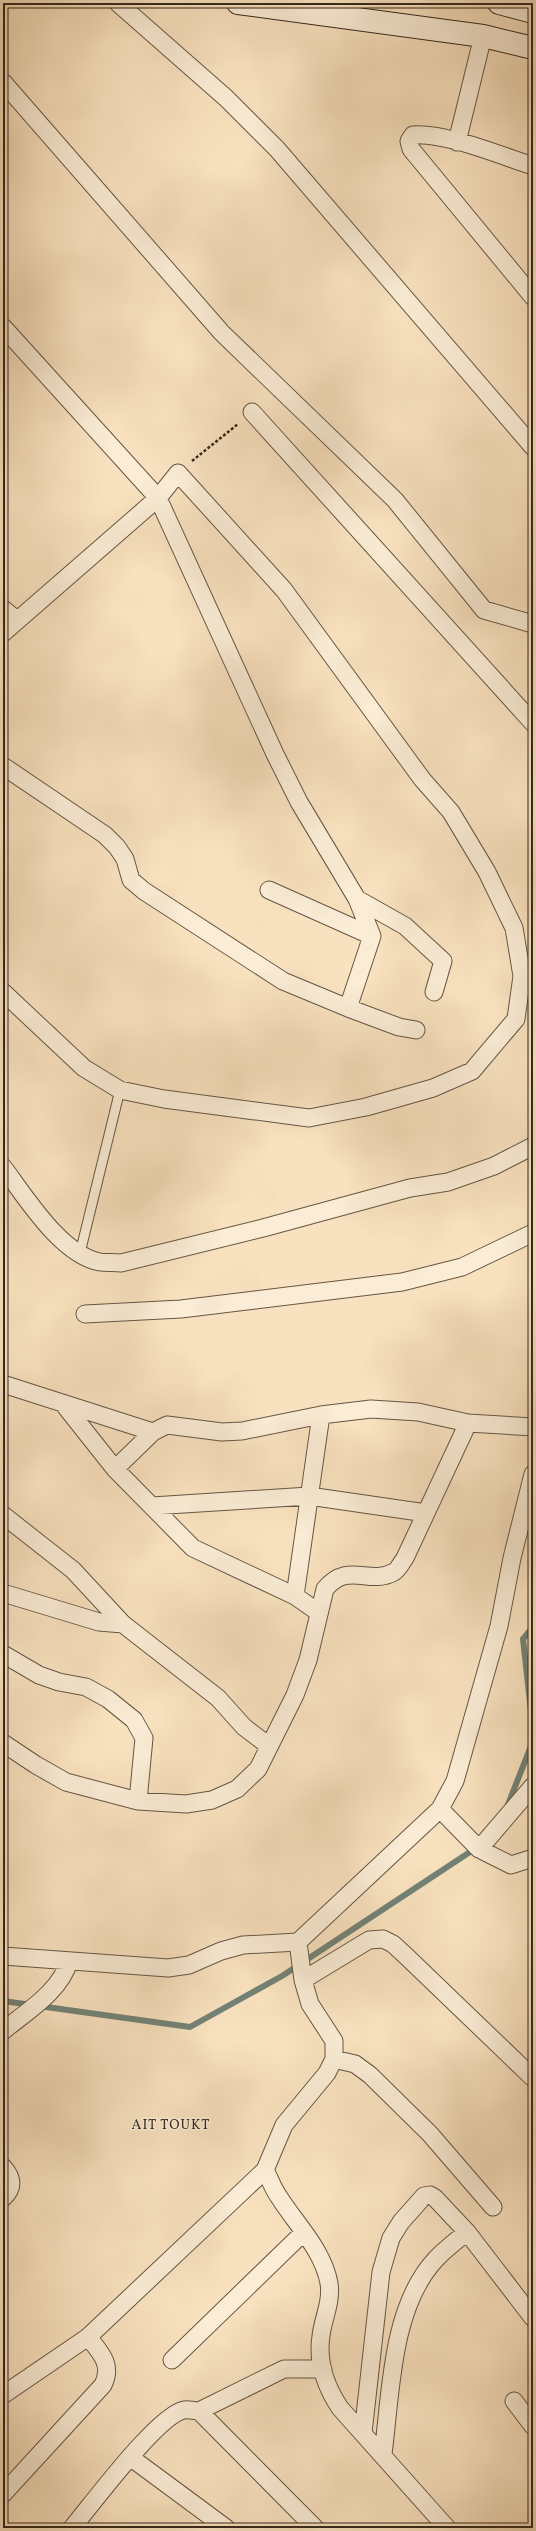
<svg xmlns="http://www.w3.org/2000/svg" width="536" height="2531" font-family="Vollkorn,serif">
  <rect width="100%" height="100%" fill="#f8e1be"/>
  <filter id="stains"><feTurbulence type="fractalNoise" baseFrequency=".005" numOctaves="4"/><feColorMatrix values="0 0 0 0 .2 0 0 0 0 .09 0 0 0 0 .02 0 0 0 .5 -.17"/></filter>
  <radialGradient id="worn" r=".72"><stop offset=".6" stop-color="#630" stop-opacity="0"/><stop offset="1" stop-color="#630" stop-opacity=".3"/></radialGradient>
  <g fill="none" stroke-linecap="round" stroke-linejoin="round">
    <path stroke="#738276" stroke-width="6" d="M533,1627L523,1639L533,1730
      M507,1807L533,1741
      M3,2001L190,2027L282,1976L476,1848"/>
    <defs>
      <path id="lane" d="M80,1253L120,1090"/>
      <path id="street" d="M118,3L226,98L277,149L533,447
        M3,82L222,333L395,500L484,610L533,624
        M457,142L483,36
        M533,166C502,156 444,132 413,135L409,141L411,149L533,297
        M3,327L158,498L275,754L299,802L357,899L372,936L348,1008
        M252,412L533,723
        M3,609L17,620
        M3,633L158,498L178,473L284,590L422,779L451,812L487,872L514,928L522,976L516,1019L472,1071L433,1088L366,1107L309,1118L164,1099L120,1090L84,1068L3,992
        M3,766L105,835L117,847L125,859L131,880L144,891L283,981L348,1008L399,1027L416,1030
        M269,890L372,936
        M357,899L405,926L443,961L434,992
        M3,1167C25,1196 61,1255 100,1262C106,1263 114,1262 121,1263L263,1228L410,1188L448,1182L494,1166L533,1146
        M85,1314L181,1309L402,1282L462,1267L533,1233
        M3,1384L153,1432
        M65,1406L115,1469L193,1548L295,1596L318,1612
        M115,1469L153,1432L167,1425L222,1432L242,1431L321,1415L371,1409L418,1412L468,1423L533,1427
        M152,1506L309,1496L426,1513
        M3,1515L73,1570L123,1624
        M3,1593L99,1622L123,1624L218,1698L244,1727L269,1746
        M295,1596L321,1415
        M3,1654L39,1675L59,1682L86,1687L108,1699L134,1720L144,1738L138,1801
        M3,1743L36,1765L66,1782L138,1801L186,1804L212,1800L237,1789L258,1769L295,1695L308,1660L325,1589C348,1561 369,1586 394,1572C398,1570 402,1562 405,1558L468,1423
        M440,1809L479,1849L511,1865L533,1858
        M479,1849L533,1786
        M298,1942L303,1980L310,2004L334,2041V2059L327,2073L284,2125L265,2170C270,2179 273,2189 279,2197C296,2224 323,2250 329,2283C332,2302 323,2318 321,2336C317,2362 326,2387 340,2408L447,2528
        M3,1956L168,1968L189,1965L221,1951L243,1945L298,1942L440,1809L455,1781L499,1626L512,1558L533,1474
        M303,1980L369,1940L383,1939L393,1944L406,1956L533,2078
        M3,2031C26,2012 61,1991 69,1961
        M334,2059L355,2064L370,2075L430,2134L493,2207
        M3,2167C13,2178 14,2188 3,2198
        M172,2360L303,2233
        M3,2395L88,2337L265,2170
        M514,2401L533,2426
        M199,2411L315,2528
        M363,2433L381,2272L391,2238L401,2222L424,2196L430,2195L435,2198L467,2232L533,2318
        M383,2454C391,2393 391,2308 435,2260C444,2250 456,2241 467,2232
        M130,2457L226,2528
        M3,2494L103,2385C113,2365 101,2353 88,2337
        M72,2528C92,2504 158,2415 184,2410C188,2409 195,2411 199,2411L284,2369H323"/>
      <path id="secondary" d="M238,3L483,36L533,48
        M499,3L533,12"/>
    </defs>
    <use href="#lane" stroke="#655644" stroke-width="11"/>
    <use href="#street" stroke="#655644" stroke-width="19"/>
    <use href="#secondary" stroke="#34271c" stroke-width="24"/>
    <path stroke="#34271c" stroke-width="2.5" stroke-dasharray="3 2" stroke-linecap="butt" d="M192,461L238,424"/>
    <use href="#lane" stroke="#faecd5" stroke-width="9"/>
    <use href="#street" stroke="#faecd5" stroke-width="17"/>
    <use href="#secondary" stroke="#faecd5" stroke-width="22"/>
  </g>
  <g text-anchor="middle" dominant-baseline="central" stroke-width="3" stroke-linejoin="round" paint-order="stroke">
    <g font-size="14" letter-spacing="1" fill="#34271c" stroke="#faecd5">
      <text x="171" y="2125">AIT TOUKT</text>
    </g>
  </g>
  <rect width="536" height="2531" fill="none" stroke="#f8e1be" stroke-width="16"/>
  <rect x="4" y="4" width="528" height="2523" fill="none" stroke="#34271c" stroke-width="2"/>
  <rect x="8" y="8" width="520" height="2515" fill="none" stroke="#34271c"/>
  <rect width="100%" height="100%" filter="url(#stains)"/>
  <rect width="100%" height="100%" fill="url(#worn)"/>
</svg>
